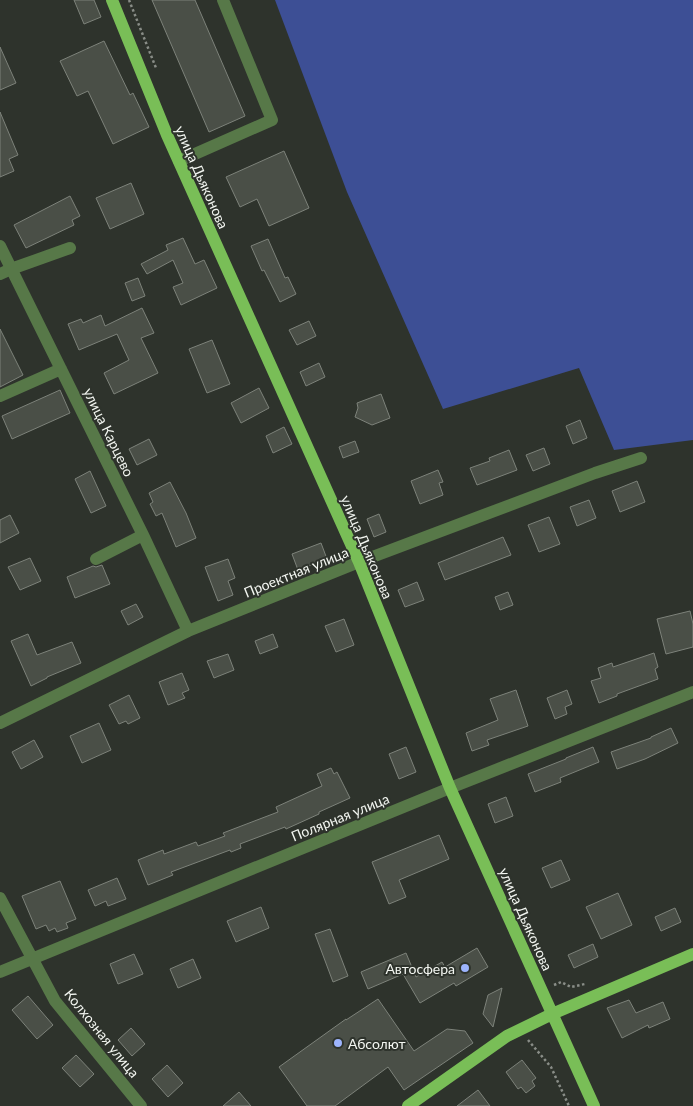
<svg xmlns="http://www.w3.org/2000/svg" width="693" height="1106" font-family="Lato,sans-serif">
  <rect width="100%" height="100%" fill="#2e332c"/>
  <path fill="#3d4f95" d="M275,0H693V440L614,450L579,368L443,409L347,192Z"/>
  <path fill="#4a4f47" stroke="#7d827a" d="M74,0H94L101,17L84,24Z
    M152,0H195L245,116L209,132Z
    M104,41L130,95L133,93L149,127L113,144L88,91L77,96L60,61Z
    M0,47L16,83L0,90Z
    M0,112L18,155L9,159L14,171L0,177Z
    M284,151L309,208L269,226L257,199L240,207L226,177Z
    M131,183L144,214L110,229L96,198Z
    M70,196L80,216L72,220L74,225L26,248L14,225Z
    M183,238L195,264L204,260L217,288L181,305L173,287L183,283L173,260L147,274L141,264L168,250L166,245Z
    M268,239L285,278L288,277L296,294L280,302L264,270L262,271L251,246Z
    M138,278L145,296L132,301L125,283Z
    M142,308L154,333L141,338L158,373L114,394L104,373L129,360L117,334L79,350L68,324L81,319L83,323L101,315L105,326Z
    M309,321L316,336L297,345L289,330Z
    M0,329L23,375L0,387Z
    M212,340L230,384L207,393L189,349Z
    M319,363L325,377L306,386L300,372Z
    M259,388L269,408L241,423L231,403Z
    M60,390L70,413L12,439L2,416Z
    M381,394L390,418L372,425L355,417L358,408L357,403Z
    M580,420L587,438L573,444L566,426Z
    M284,427L292,444L273,453L266,436Z
    M149,439L157,455L137,465L129,449Z
    M355,441L359,452L343,458L339,447Z
    M544,448L550,464L533,471L526,455Z
    M509,450L517,470L477,485L470,468L490,461L489,458Z
    M438,470L443,482L439,483L443,495L420,504L411,481Z
    M90,471L106,506L91,513L75,479Z
    M637,481L645,502L620,512L612,491Z
    M170,482L186,513L196,538L176,547L162,513L156,516L150,504L153,502L149,493Z
    M589,500L596,518L577,526L570,507Z
    M379,514L386,532L374,537L367,519Z
    M10,515L19,533L0,543V520Z
    M549,517L560,544L539,552L528,525Z
    M503,537L511,555L445,580L438,563Z
    M321,543L327,559L298,570L292,554Z
    M30,558L41,581L20,590L8,567Z
    M228,559L235,578L228,581L233,595L218,601L205,567Z
    M102,565L110,584L75,598L67,577L93,566L96,567Z
    M417,582L424,600L405,607L398,590Z
    M508,592L513,605L500,610L495,597Z
    M136,604L143,617L128,625L121,611Z
    M690,611L693,624V647L666,654L657,619Z
    M344,619L354,645L336,652L325,626Z
    M28,634L37,655L72,642L81,663L47,677V678L31,686L11,641Z
    M273,634L278,647L260,654L255,641Z
    M654,653L658,667L655,669L658,679L617,694V696L599,703L591,681L601,678L598,668L612,663L613,667Z
    M228,654L234,670L214,678L207,661Z
    M182,673L189,690L182,693L185,698L168,705L159,682Z
    M516,690L528,726L487,740L489,745L472,751L466,733L498,720L490,699Z
    M567,690L572,704L565,707L567,714L555,719L547,698Z
    M129,695L140,718L128,724L126,721L119,724L109,705Z
    M99,723L111,750L82,763L70,736Z
    M671,728L678,743L645,759L617,769L611,752L651,738V737Z
    M34,740L43,757L21,769L12,752Z
    M406,747L416,772L399,779L389,754Z
    M593,747L599,762L560,778L561,782L535,792L528,774L566,759V758Z
    M331,768L334,774L337,772L350,798L319,812V814L286,829L285,827L240,844L241,848L231,852L230,850L171,872L173,875L148,885L138,860L163,850L164,854L196,842L198,846L225,836L223,833L278,812L276,807L322,786L317,774Z
    M506,797L513,816L495,823L488,804Z
    M439,835L449,859L399,880L406,897L389,904L372,862Z
    M561,860L570,880L551,888L542,868Z
    M117,878L126,899L108,906L106,901L95,906L88,890Z
    M60,881L76,919L66,923L68,928L57,932L55,928L49,931L46,925L36,929L22,896Z
    M618,893L632,925L601,939L586,907Z
    M261,907L269,928L236,942L227,921Z
    M675,908L681,922L661,931L655,917Z
    M330,929L348,976L333,982L315,934Z
    M593,944L598,957L574,968L568,955Z
    M477,948L488,967L456,986L454,983L420,1003L403,974L368,989L361,972L406,953L416,977L442,962L445,967Z
    M134,954L143,974L118,984L110,964Z
    M193,959L201,978L178,988L170,969Z
    M502,988L493,1027L483,1014L488,995Z
    M28,996L53,1025L37,1039L12,1010Z
    M378,999L414,1051L447,1029L465,1031L473,1043L404,1090L388,1067L335,1106H307L279,1067L346,1019V1020Z
    M629,1000L636,1013L663,1002L670,1019L649,1028L648,1025L622,1038L607,1008Z
    M131,1028L145,1044L132,1056L118,1040Z
    M76,1055L94,1074L80,1087L62,1068Z
    M522,1060L536,1078L532,1081L535,1086L526,1093L521,1087L518,1089L506,1072Z
    M167,1065L183,1083L168,1097L152,1079Z
    M478,1090L490,1106H457Z
    M239,1092L251,1106H223Z"/>
  <g fill="none" stroke-linecap="round" stroke-linejoin="round">
    <path stroke="#898d87" stroke-width="2.5" stroke-dasharray="2.5 2.5" stroke-linecap="butt" d="M129,0L156,68
      M554,985L561,982L571,987L585,984
      M528,1040L551,1067L569,1106"/>
    <path stroke="#577848" stroke-width="12" d="M179,161L272,120L223,0
      M0,246L143,535L188,631
      M0,274L11,269L70,248
      M0,396L61,369
      M96,559L143,535
      M0,723L188,631L359,562L595,473L641,458
      M0,898L55,1001L141,1106
      M0,972L450,788L693,692"/>
    <path stroke="#79be57" stroke-width="12" d="M112,0L167,135L359,562L450,788L594,1106
      M408,1106L507,1036L552,1014L693,954"/>
  </g>
  <g fill="#9db4fd" stroke="#2e332c" stroke-width="2">
    <circle cx="465" cy="968" r="5"/>
    <circle cx="338" cy="1043" r="5"/>
  </g>
  <g text-anchor="middle" dominant-baseline="central" stroke-width="4" stroke-linejoin="round" paint-order="stroke">
    <g font-size="14" fill="#f3f6f1" stroke="#2e332c">
      <text transform="translate(202 177) rotate(66)">улица Дьяконова</text>
      <text transform="translate(109 432) rotate(64)">улица Карцево</text>
      <text transform="translate(367 547) rotate(67)">улица Дьяконова</text>
      <text transform="translate(296 572) rotate(-22)">Проектная улица</text>
      <text transform="translate(340 817) rotate(-22)">Полярная улица</text>
      <text transform="translate(526 919) rotate(66)">улица Дьяконова</text>
      <text transform="translate(102 1033) rotate(51)">Колхозная улица</text>
    </g>
    <g font-size="14" fill="#f3f6f1" stroke="#2e332c" text-anchor="end">
      <text x="455" y="968">Автосфера</text>
      <text x="348" y="1043" text-anchor="start">Абсолют</text>
    </g>
  </g>
</svg>
